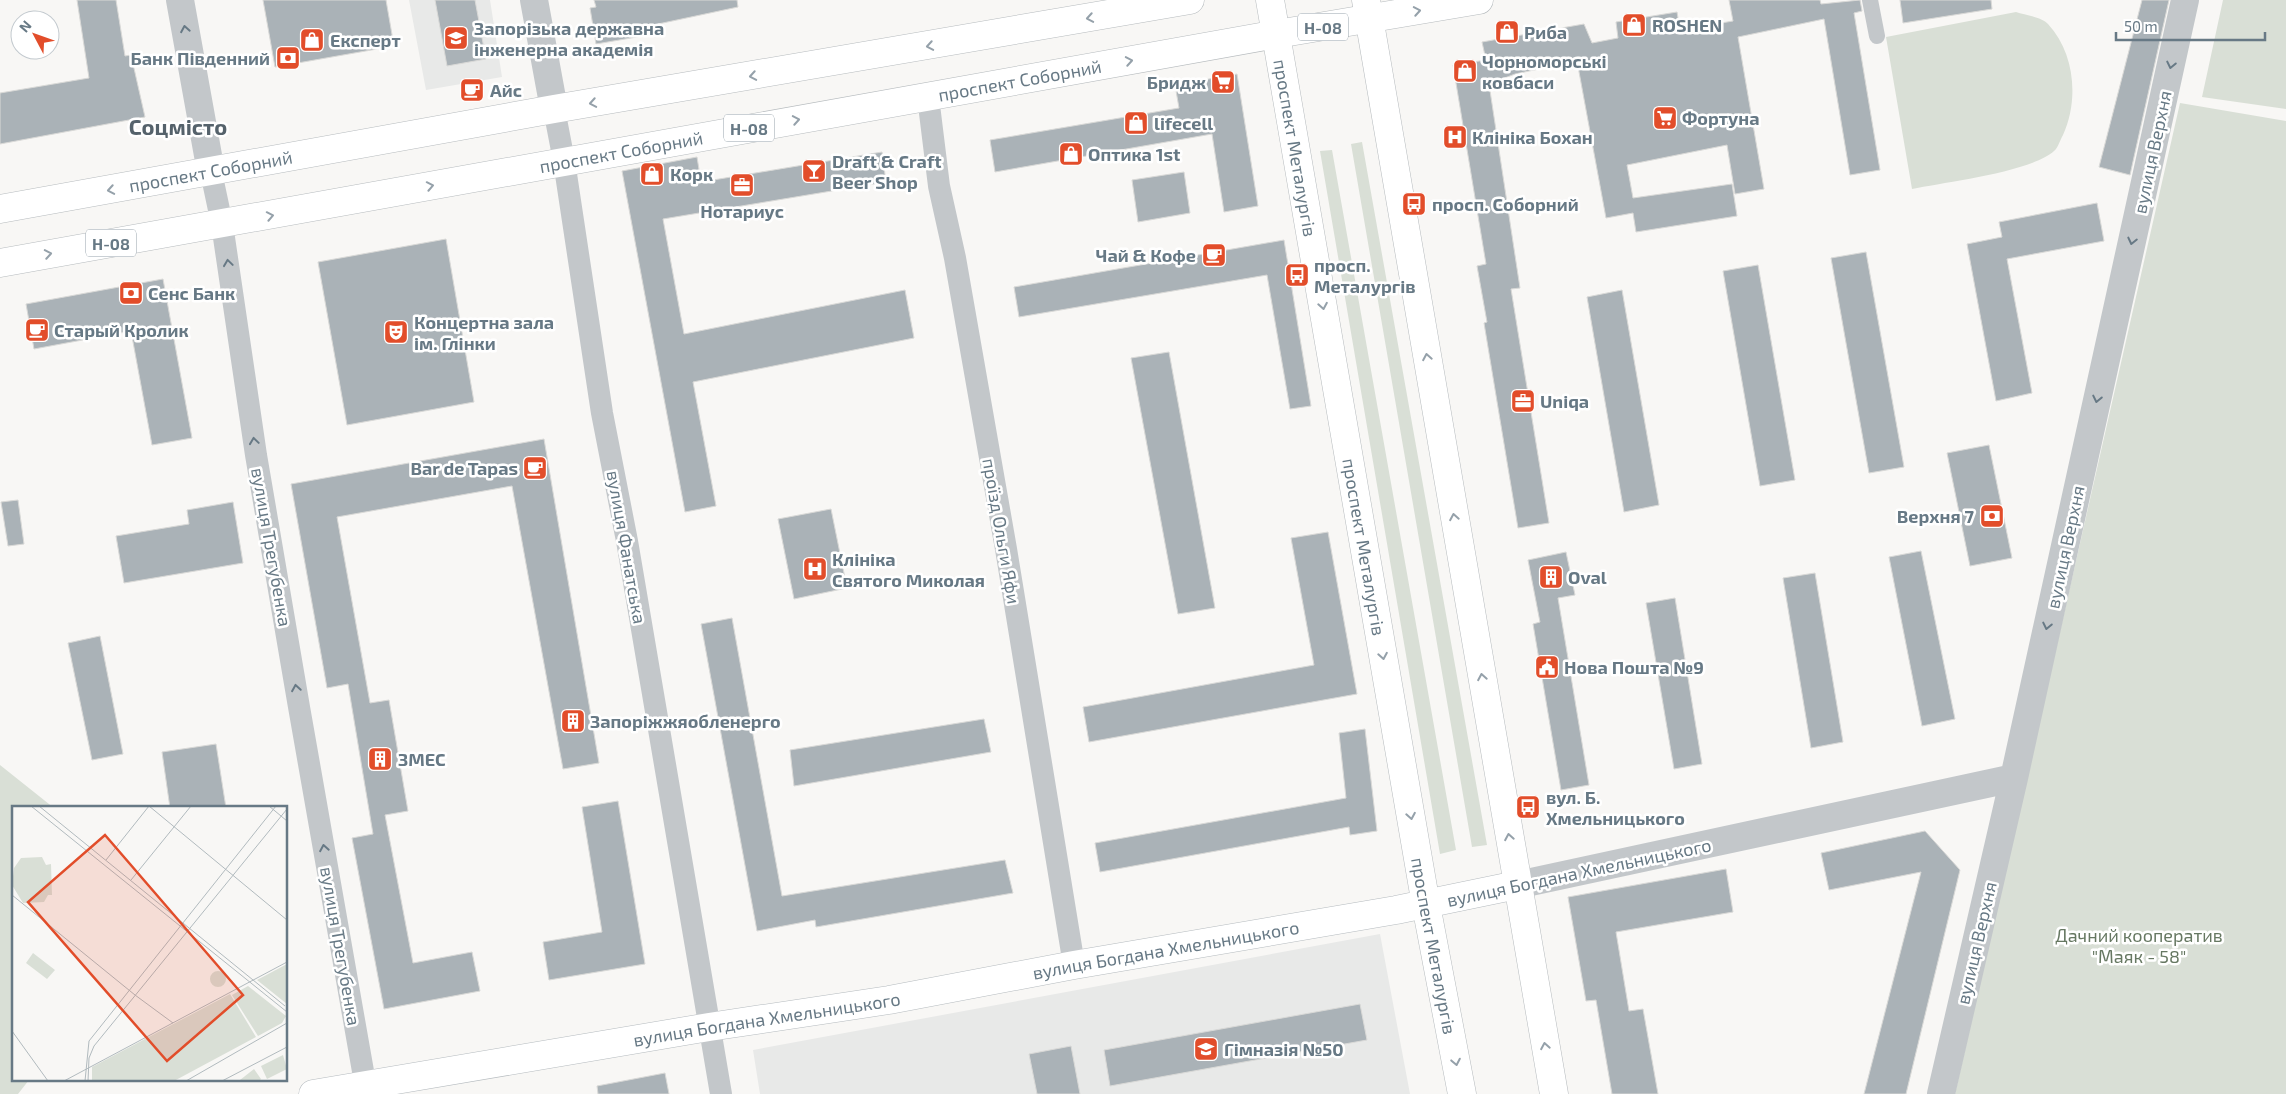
<svg xmlns="http://www.w3.org/2000/svg" width="2286" height="1094" font-family="'Exo 2',sans-serif">
  <rect width="100%" height="100%" fill="#f8f7f5"/>
  <path fill="#e8e9e8" d="M409,0H490L502,77L426,90Z
    M1380,934L1410,1094H760L753,1050Z"/>
  <path fill="#d9dfd6" d="M2223,0H2286V109L2202,97Z
    M2016,12C2025,15 2042,17 2048,24C2075,53 2079,100 2063,135C2060,140 2058,148 2054,151C2031,172 1945,182 1912,189L1886,37Z
    M2180,103L2286,121V1094H1955Z
    M1362,142L1487,845L1472,847L1351,144Z
    M1332,150L1456,850L1440,854L1320,151Z
    M0,765L54,808H14V1080H29L18,1094H0Z"/>
  <path fill="#aab2b7" stroke="#d9d9d7" d="M77,0H116L125,56L131,55L145,117L0,144V93L89,78Z
    M263,0H386L394,46L275,67Z
    M435,0H475L486,59L447,66Z
    M594,0H737L738,7L658,24L660,33L596,44L590,8L596,7Z
    M1729,0H1820L1821,4L1860,0L1862,11L1854,13L1880,170L1850,175L1824,19L1738,37L1764,189L1735,194L1727,145L1627,165L1633,198L1732,184L1737,216L1636,232L1633,213L1606,218L1577,61L1515,74L1489,84L1520,288L1511,289L1549,523L1518,528L1484,323L1487,322L1477,266L1486,264L1453,65L1486,60L1482,42L1584,24L1592,43L1618,38L1616,22L1677,12L1680,30L1733,21Z
    M1900,0H1991L1992,9L1903,23Z
    M2142,0H2169L2130,175L2099,167Z
    M1237,74L1258,206L1224,212L1212,134L995,172L990,140L1179,108L1175,85Z
    M882,152L886,182L663,219L684,334L905,290L914,338L693,382L716,506L685,512L622,171L697,157L701,182Z
    M1184,172L1190,213L1138,222L1132,180Z
    M2097,203L2104,241L2007,259L2032,393L1996,401L1967,244L2002,237L1999,222Z
    M446,239L474,402L347,425L318,262Z
    M1284,240L1311,406L1290,409L1267,275L1019,317L1014,287Z
    M1866,252L1904,467L1869,473L1831,258Z
    M1758,265L1795,480L1760,486L1723,271Z
    M163,279L192,438L152,445L131,331L34,349L26,304Z
    M1622,290L1659,505L1624,512L1587,297Z
    M1169,352L1215,608L1178,614L1131,358Z
    M544,439L599,763L563,769L512,486L337,517L370,703L389,700L408,811L385,815L413,963L472,952L480,991L384,1009L352,838L373,834L348,684L327,688L291,484Z
    M1989,445L2012,558L1970,566L1947,453Z
    M18,500L24,544L8,546L1,502Z
    M233,502L243,563L124,583L116,536L189,524L187,510Z
    M831,509L847,588L794,599L778,519Z
    M1328,532L1357,694L1089,742L1083,707L1314,665L1291,538Z
    M1921,551L1955,719L1922,726L1889,557Z
    M1566,552L1575,595L1558,598L1589,785L1561,790L1533,624L1540,622L1528,560Z
    M1815,573L1843,742L1811,748L1783,578Z
    M1675,598L1702,764L1674,769L1646,603Z
    M732,618L782,896L1005,860L1013,893L816,927L815,920L757,931L701,624Z
    M100,636L123,754L92,760L68,643Z
    M984,719L991,752L794,786L790,750Z
    M1365,729L1377,831L1350,835L1349,827L1100,872L1095,843L1346,798L1339,733Z
    M216,744L226,808H170L162,752Z
    M618,801L645,964L549,980L543,942L602,932L582,807Z
    M1925,831L1960,870L1906,1094H1864L1921,872L1829,890L1821,853Z
    M1726,869L1733,912L1616,932L1629,1011L1643,1009L1658,1094H1612L1596,1000L1586,1001L1568,897Z
    M1360,1004L1367,1040L1110,1086L1104,1050Z
    M1071,1046L1080,1094H1037L1029,1054Z
    M665,1073L669,1094H598L597,1086Z"/>
  <g fill="none" stroke-linecap="round" stroke-linejoin="round">
    <defs>
      <g id="secondary">
        <path id="s1" d="M313,1094L709,1027L889,1000L1074,965L1396,910L1517,885"/>
      </g>
      <g id="primary">
        <path id="s2" d="M1270,0L1426,905L1462,1094"/>
        <path d="M1366,0L1554,1094"/>
        <path id="s3" d="M0,209L554,109L1190,0"/>
        <path id="s4" d="M0,263L1277,34L1479,0"/>
      </g>
    </defs>
    <use href="#secondary" stroke="#b5bbbf" stroke-width="29"/>
    <use href="#primary" stroke="#b6bbbe" stroke-width="29"/>
    <path stroke="#c3c7ca" stroke-width="16" d="M1870,0L1877,36"/>
    <path stroke="#c3c7ca" stroke-width="22" d="M928,97L939,186L955,258L1006,549L1074,965
      M554,109L564,161L602,413L627,541L721,1094
      M211,172L222,224L256,455L299,707L367,1094"/>
    <path stroke="#c3c7ca" stroke-width="28" d="M180,0L211,172
      M534,0L554,109
      M1517,885L2014,778
      M1941,1094L2014,778L2185,0"/>
    <use href="#secondary" stroke="#fff" stroke-width="28"/>
    <use href="#primary" stroke="#fff" stroke-width="28"/>
  </g>
  <defs><path id="oneway-chevron" d="M-2-3.5L2.5 0L-2 3.5" fill="none" stroke-width="1.6" stroke-linecap="round" stroke-linejoin="round" transform="scale(1.25)"/></defs>
  <g stroke="#95a1aa">
    <use href="#oneway-chevron" transform="translate(1417 11) rotate(-10)"/>
    <use href="#oneway-chevron" transform="translate(1090 18) rotate(170)"/>
    <use href="#oneway-chevron" transform="translate(930 46) rotate(170)"/>
    <use href="#oneway-chevron" transform="translate(1129 61) rotate(-10)"/>
    <use href="#oneway-chevron" transform="translate(753 76) rotate(170)"/>
    <use href="#oneway-chevron" transform="translate(593 103) rotate(170)"/>
    <use href="#oneway-chevron" transform="translate(796 120) rotate(-10)"/>
    <use href="#oneway-chevron" transform="translate(430 186) rotate(-11)"/>
    <use href="#oneway-chevron" transform="translate(111 190) rotate(170)"/>
    <use href="#oneway-chevron" transform="translate(270 216) rotate(-11)"/>
    <use href="#oneway-chevron" transform="translate(48 254) rotate(-10)"/>
    <use href="#oneway-chevron" transform="translate(1323 306) rotate(80)"/>
    <use href="#oneway-chevron" transform="translate(1427 357) rotate(-100)"/>
    <use href="#oneway-chevron" transform="translate(1454 517) rotate(-100)"/>
    <use href="#oneway-chevron" transform="translate(1383 656) rotate(80)"/>
    <use href="#oneway-chevron" transform="translate(1482 677) rotate(-100)"/>
    <use href="#oneway-chevron" transform="translate(1411 816) rotate(80)"/>
    <use href="#oneway-chevron" transform="translate(1509 837) rotate(-100)"/>
    <use href="#oneway-chevron" transform="translate(1545 1046) rotate(-100)"/>
    <use href="#oneway-chevron" transform="translate(1456 1062) rotate(79)"/>
  </g>
  <g stroke="#677985">
    <use href="#oneway-chevron" transform="translate(185 29) rotate(-100)"/>
    <use href="#oneway-chevron" transform="translate(2171 65) rotate(102)"/>
    <use href="#oneway-chevron" transform="translate(2132 241) rotate(103)"/>
    <use href="#oneway-chevron" transform="translate(228 263) rotate(-98)"/>
    <use href="#oneway-chevron" transform="translate(2097 399) rotate(102)"/>
    <use href="#oneway-chevron" transform="translate(254 441) rotate(-98)"/>
    <use href="#oneway-chevron" transform="translate(2047 626) rotate(102)"/>
    <use href="#oneway-chevron" transform="translate(296 688) rotate(-99)"/>
    <use href="#oneway-chevron" transform="translate(324 848) rotate(-100)"/>
  </g>
  <defs>
    <symbol id="shop-square" viewBox="-11 -11 22 22"><rect x="-9" y="-9" width="18" height="18" rx="4" fill="#e24d2a" stroke="#fff"/><path d="M-5-2.5h2.3a2.7 3.5 0 0 1 5.4 0H5L5.5 6h-11ZM-1.5-2.5h3a1.5 2.3 0 0 0-3 0Z" fill="#fff"/></symbol>
    <symbol id="university-square" viewBox="-11 -11 22 22"><rect x="-9" y="-9" width="18" height="18" rx="4" fill="#e24d2a" stroke="#fff"/><path d="M0-5L7-2L0 1L-7-2ZM-4 1L0 2.5L4 1V4Q0 6-4 4Z" fill="#fff"/></symbol>
    <symbol id="bank-square" viewBox="-11 -11 22 22"><rect x="-9" y="-9" width="18" height="18" rx="4" fill="#e24d2a" stroke="#fff"/><path d="M-6-4H6V4H-6ZM0-2.3a2.3 2.3 0 1 0 0 4.6a2.3 2.3 0 1 0 0-4.6Z" fill="#fff"/></symbol>
    <symbol id="supermarket-square" viewBox="-11 -11 22 22"><rect x="-9" y="-9" width="18" height="18" rx="4" fill="#e24d2a" stroke="#fff"/><path d="M-6-5.5h2.5l.6 2H6L4.5 2H-2.5L-4.4-4H-6ZM-1.5 3.2a1.3 1.3 0 1 0 .1 0ZM3 3.2a1.3 1.3 0 1 0 .1 0Z" fill="#fff"/></symbol>
    <symbol id="cafe-square" viewBox="-11 -11 22 22"><rect x="-9" y="-9" width="18" height="18" rx="4" fill="#e24d2a" stroke="#fff"/><path d="M-5.5-4.5H6V0H3Q3 3.5 0 3.5H-2.5Q-5.5 3.5-5.5 0ZM3-3.2v2h1.7v-2ZM-6 4.5H4V6H-6Z" fill="#fff"/></symbol>
    <symbol id="hospital-square" viewBox="-11 -11 22 22"><rect x="-9" y="-9" width="18" height="18" rx="4" fill="#e24d2a" stroke="#fff"/><path d="M-5-5h3v3.5h4V-5h3V5h-3V1.5h-4V5h-3Z" fill="#fff"/></symbol>
    <symbol id="bar-square" viewBox="-11 -11 22 22"><rect x="-9" y="-9" width="18" height="18" rx="4" fill="#e24d2a" stroke="#fff"/><path d="M-6-5H6L.8 .8V4.5H3.5V6h-7V4.5H-.8V.8Z" fill="#fff"/></symbol>
    <symbol id="office-square" viewBox="-11 -11 22 22"><rect x="-9" y="-9" width="18" height="18" rx="4" fill="#e24d2a" stroke="#fff"/><path d="M-6-3h4V-5.5h4V-3h4V5H-6ZM-1-4.5V-3h2v-1.5ZM-6 0V1H6V0Z" fill="#fff"/></symbol>
    <symbol id="bus-square" viewBox="-11 -11 22 22"><rect x="-9" y="-9" width="18" height="18" rx="4" fill="#e24d2a" stroke="#fff"/><path d="M-5-6H5V4H4V6H2V4H-2V6H-4V4H-5ZM-3.5-4V0h7V-4ZM-3.5 1.2v1.5H-2V1.2ZM2 1.2v1.5H3.5V1.2Z" fill="#fff"/></symbol>
    <symbol id="theatre-square" viewBox="-11 -11 22 22"><rect x="-9" y="-9" width="18" height="18" rx="4" fill="#e24d2a" stroke="#fff"/><path d="M-5-5.5Q0-4 5-5.5V0Q5 5 0 6Q-5 5-5 0ZM-3.3-2.5H-1v1.5H-3.3ZM1-2.5H3.3v1.5H1ZM-2.8 1Q0 5.5 2.8 1Z" fill="#fff"/></symbol>
    <symbol id="building-square" viewBox="-11 -11 22 22"><rect x="-9" y="-9" width="18" height="18" rx="4" fill="#e24d2a" stroke="#fff"/><path d="M-4-6H4V6H1V3H-1V6H-4ZM-2.5-4.3h1.7v1.8h-1.7ZM.8-4.3h1.7v1.8H.8ZM-2.5-1h1.7V.8h-1.7ZM.8-1h1.7V.8H.8Z" fill="#fff"/></symbol>
    <symbol id="civic-square" viewBox="-11 -11 22 22"><rect x="-9" y="-9" width="18" height="18" rx="4" fill="#e24d2a" stroke="#fff"/><path d="M-.6-6.5H3V-4.5H.6V-3L4-1V1h2V6H-6V1h2V-1L-.6-3ZM-1.2 2.5V6h2.4V2.5Z" fill="#fff"/></symbol>
    <symbol id="school-square" viewBox="-11 -11 22 22"><rect x="-9" y="-9" width="18" height="18" rx="4" fill="#e24d2a" stroke="#fff"/><path d="M0-5L7-2L0 1L-7-2ZM-4 1L0 2.5L4 1V4Q0 6-4 4Z" fill="#fff"/></symbol>
  </defs>
  <g fill-rule="evenodd">
    <use href="#shop-square" x="1620" y="11" width="28" height="28"/>
    <use href="#shop-square" x="1493" y="18" width="28" height="28"/>
    <use href="#university-square" x="442" y="24" width="28" height="28"/>
    <use href="#shop-square" x="298" y="26" width="28" height="28"/>
    <use href="#bank-square" x="274" y="44" width="28" height="28"/>
    <use href="#shop-square" x="1451" y="57" width="28" height="28"/>
    <use href="#supermarket-square" x="1209" y="68" width="28" height="28"/>
    <use href="#cafe-square" x="458" y="76" width="28" height="28"/>
    <use href="#supermarket-square" x="1651" y="104" width="28" height="28"/>
    <use href="#shop-square" x="1122" y="109" width="28" height="28"/>
    <use href="#hospital-square" x="1441" y="123" width="28" height="28"/>
    <use href="#shop-square" x="1057" y="140" width="28" height="28"/>
    <use href="#bar-square" x="800" y="157" width="28" height="28"/>
    <use href="#shop-square" x="638" y="160" width="28" height="28"/>
    <use href="#office-square" x="728" y="171" width="28" height="28"/>
    <use href="#bus-square" x="1400" y="190" width="28" height="28"/>
    <use href="#cafe-square" x="1200" y="241" width="28" height="28"/>
    <use href="#bus-square" x="1283" y="261" width="28" height="28"/>
    <use href="#bank-square" x="117" y="279" width="28" height="28"/>
    <use href="#cafe-square" x="23" y="316" width="28" height="28"/>
    <use href="#theatre-square" x="382" y="318" width="28" height="28"/>
    <use href="#office-square" x="1509" y="387" width="28" height="28"/>
    <use href="#cafe-square" x="521" y="454" width="28" height="28"/>
    <use href="#bank-square" x="1978" y="502" width="28" height="28"/>
    <use href="#hospital-square" x="801" y="555" width="28" height="28"/>
    <use href="#building-square" x="1537" y="563" width="28" height="28"/>
    <use href="#civic-square" x="1533" y="653" width="28" height="28"/>
    <use href="#building-square" x="559" y="707" width="28" height="28"/>
    <use href="#building-square" x="366" y="745" width="28" height="28"/>
    <use href="#bus-square" x="1514" y="793" width="28" height="28"/>
    <use href="#school-square" x="1192" y="1035" width="28" height="28"/>
  </g>
  <g text-anchor="middle" dominant-baseline="central" stroke-width="5" stroke-linejoin="round" paint-order="stroke">
    <g fill="#fff" stroke="#95a1aa" stroke-width="1">
      <rect x="1298" y="13.5" width="50" height="27" rx="4"/>
      <rect x="724" y="114.5" width="50" height="27" rx="4"/>
      <rect x="86" y="229.5" width="50" height="27" rx="4"/>
    </g>
    <g font-size="16" font-weight="bold" fill="#677985">
      <text x="1323" y="27">Н-08</text>
      <text x="749" y="128">Н-08</text>
      <text x="111" y="243">Н-08</text>
    </g>
    <g font-size="18" font-weight="bold" fill="#677985" stroke="#fff" text-anchor="start">
      <text x="1652" y="25">ROSHEN</text>
      <text x="474" y="28">Запорізька державна<tspan x="474" dy="21">інженерна академія</tspan></text>
      <text x="1524" y="32">Риба</text>
      <text x="330" y="40">Експерт</text>
      <text x="270" y="58" text-anchor="end">Банк Південний</text>
      <text x="1482" y="61">Чорноморські<tspan x="1482" dy="21">ковбаси</tspan></text>
      <text x="1206" y="82" text-anchor="end">Бридж</text>
      <text x="490" y="90">Айс</text>
      <text x="1682" y="118">Фортуна</text>
      <text x="1154" y="123">lifecell</text>
      <text x="1472" y="137">Клініка Бохан</text>
      <text x="1088" y="154">Оптика 1st</text>
      <text x="832" y="161">Draft &amp; Craft<tspan x="832" dy="21">Beer Shop</tspan></text>
      <text x="670" y="174">Корк</text>
      <text x="1432" y="204">просп. Соборний</text>
      <text x="742" y="211" text-anchor="middle">Нотариус</text>
      <text x="1196" y="255" text-anchor="end">Чай &amp; Кофе</text>
      <text x="1314" y="265">просп.<tspan x="1314" dy="21">Металургів</tspan></text>
      <text x="148" y="293">Сенс Банк</text>
      <text x="414" y="322">Концертна зала<tspan x="414" dy="21">ім. Глінки</tspan></text>
      <text x="54" y="330">Старый Кролик</text>
      <text x="1540" y="401">Uniqa</text>
      <text x="518" y="468" text-anchor="end">Bar de Tapas</text>
      <text x="1974" y="516" text-anchor="end">Верхня 7</text>
      <text x="832" y="559">Клініка<tspan x="832" dy="21">Святого Миколая</tspan></text>
      <text x="1568" y="577">Oval</text>
      <text x="1564" y="667">Нова Пошта №9</text>
      <text x="590" y="721">Запоріжжяобленерго</text>
      <text x="398" y="759">ЗМЕС</text>
      <text x="1546" y="797">вул. Б.<tspan x="1546" dy="21">Хмельницького</tspan></text>
      <text x="1224" y="1049">Гімназія №50</text>
    </g>
    <g font-size="18" fill="#677985" stroke="#fff">
      <text stroke="none"><textPath href="#s4" startOffset="1036">проспект Соборний</textPath></text>
      <text stroke="none"><textPath href="#s2" startOffset="150">проспект Металургів</textPath></text>
      <text stroke="none"><textPath href="#s4" startOffset="631">проспект Соборний</textPath></text>
      <text transform="translate(2152 152) rotate(-78)">вулиця Верхня</text>
      <text stroke="none"><textPath href="#s3" startOffset="214">проспект Соборний</textPath></text>
      <text transform="translate(1002 531) rotate(80)">проїзд Ольги Яфи</text>
      <text transform="translate(272 547) rotate(80)">вулиця Трегубенка</text>
      <text transform="translate(627 547) rotate(80)">вулиця Фанатська</text>
      <text stroke="none"><textPath href="#s2" startOffset="555">проспект Металургів</textPath></text>
      <text transform="translate(2065 547) rotate(-78)">вулиця Верхня</text>
      <text transform="translate(1579 872) rotate(-12)">вулиця Богдана Хмельницького</text>
      <text transform="translate(1976 943) rotate(-77)">вулиця Верхня</text>
      <text transform="translate(341 946) rotate(80)">вулиця Трегубенка</text>
      <text stroke="none"><textPath href="#s2" startOffset="960">проспект Металургів</textPath></text>
      <text stroke="none"><textPath href="#s1" startOffset="865">вулиця Богдана Хмельницького</textPath></text>
      <text stroke="none"><textPath href="#s1" startOffset="460">вулиця Богдана Хмельницького</textPath></text>
    </g>
    <g font-size="18" fill="#667862" stroke="#fff">
      <text x="2139" y="935">Дачний кооператив<tspan x="2139" dy="21">"Маяк - 58"</tspan></text>
    </g>
    <g font-size="22" font-weight="bold" fill="#55626b" stroke="#fff">
      <text x="178" y="126">Соцмісто</text>
    </g>
  </g>
  <g transform="translate(12 806)">
    <rect width="275" height="275" fill="#f8f7f5"/>
    <path d="M30,51L34,59L39,58L40,89H36L32,96L11,97L0,79L2,62L9,52ZM21,147L43,164L35,173L14,157ZM275,158V198L245,174ZM198 173a8 8 0 1 1 16 0a8 8 0 1 1-16 0ZM236,180L274,210L270,217L246,230L220,189ZM218,188L244,231L162,275H80V261ZM271,249L275,263L255,273L249,260ZM242,263L249,273L247,275L228,274Z" fill="#d9dfd6"/>
    <path fill="none" stroke="#b1babe" stroke-width="1" d="M19,0L275,206M27,0L273,200M137,0L275,114M257,0L275,15M94,54L137,0M119,74L179,0M0,89L123,189M123,189L161,217M0,225L36,275M52,275L275,156M73,275L77,235L264,0M76,275L77,252L82,240L275,3M174,275L275,217M210,275L275,241"/>
    <path fill="#e24d2a" fill-opacity="0.15" stroke="#e24d2a" stroke-width="2.5" d="M93,29L231,189L155,255L16,96Z"/>
    <rect width="275" height="275" fill="none" stroke="#677985" stroke-width="2.5"/>
  </g>
  <g transform="translate(35 35) rotate(311)"><circle r="24" fill="#ffffff" stroke="#c2c9ce"/>
  <path d="M0-4L9 19L0 12L-9 19Z" fill="#e24d2a"/>
  <text y="-8" font-size="14" font-weight="bold" text-anchor="middle" fill="#677985">N</text>
  </g>
  <path d="M2116 32v8h149v-8" fill="none" stroke="#677985" stroke-width="2.5"/>
  <text x="2124" y="32" font-size="15" fill="#677985" stroke="#ffffff" stroke-width="4" paint-order="stroke">50 m</text>
</svg>
